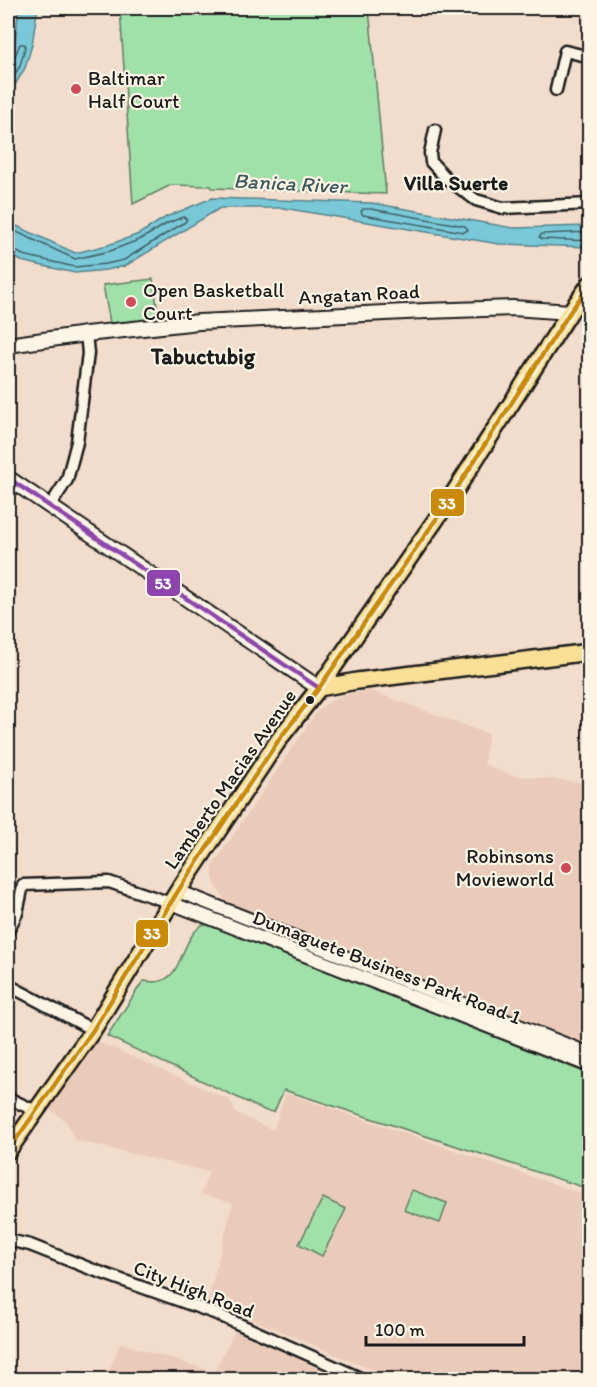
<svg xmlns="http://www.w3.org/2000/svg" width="597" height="1387" font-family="Itim,sans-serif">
  <rect width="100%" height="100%" fill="#f2dccb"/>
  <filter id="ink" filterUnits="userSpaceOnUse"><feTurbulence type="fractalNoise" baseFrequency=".0167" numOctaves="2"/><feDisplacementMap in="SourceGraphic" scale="12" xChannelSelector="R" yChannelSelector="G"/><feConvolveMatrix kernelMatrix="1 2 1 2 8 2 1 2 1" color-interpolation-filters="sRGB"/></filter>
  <g filter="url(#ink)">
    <path fill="#eacbb9" d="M369,690L488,734L484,764L510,775L589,783V1047L236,907L225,900L218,890L213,878V865L314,716L321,708L330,701L340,696Z
      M94,1040L230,1100L236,1113L273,1130L286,1093L589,1196V1379H393L208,1300L233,1203L201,1194L209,1172L75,1140L66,1121L49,1109Z
      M235,1331L343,1379H106L120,1343L214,1372Z"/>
    <path fill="#a0e0a9" stroke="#5e7e62" stroke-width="1.5" d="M120,8H369L386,194L212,188L211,186L171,185L133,204Z
      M153,279L159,320L110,323L103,285Z
      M202,925H209L589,1074V1189L284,1090L274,1112L266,1111L107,1036L143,981C151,982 160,983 167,978C182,969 183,938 202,925Z
      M412,1190L447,1203L440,1223L404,1210Z
      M323,1198L346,1209L322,1256L299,1244Z"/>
    <path fill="#79c8d7" stroke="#54838c" stroke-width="1.5" d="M19,8H37V11L32,45L25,68L8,97V58L15,40Z
      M212,198L372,203L513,228L589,226V247L499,244L283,208H220L125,266L106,270L75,273L21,261L8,253V222L75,253L108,245L139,234L166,217Z"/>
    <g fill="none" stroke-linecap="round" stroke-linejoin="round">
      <path stroke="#416167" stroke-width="1.5" d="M8,58L15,56L20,44H25V47L20,66L8,85
        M363,209H371L465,226L468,230L464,232L363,215L361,212Z
        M8,228L75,259L110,251L141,239L168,223L183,217L187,219L185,222L124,260L106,264L75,267L23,255L12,249L8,248
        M590,232L542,234L539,237L542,239L590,241"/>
      <defs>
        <path id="minor" d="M556,90L565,51L590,57
          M435,130L430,153L431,162L447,179L476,200L503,208L590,204
          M50,506L67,480L77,442L88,353L86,334
          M8,931L17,913L23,885L109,882L171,903
          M8,985L93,1030
          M8,1098L36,1111
          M8,1240L30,1245L91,1269L214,1313L365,1380"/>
        <path id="tertiary" d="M178,891L590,1054
          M171,903L590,1066"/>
        <path id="secondary" d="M8,345L86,334L199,322L426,311L513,308L570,312
          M8,478L319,688"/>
        <path id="primary" d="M319,688L357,681L590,652
          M8,1151L93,1030L178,891L280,738L319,688L448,502L570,312L590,284"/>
      </defs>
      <use href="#minor" stroke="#1c1c1c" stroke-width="15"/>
      <use href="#tertiary" stroke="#1c1c1c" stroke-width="16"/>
      <use href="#secondary" stroke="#1c1c1c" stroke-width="18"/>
      <use href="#primary" stroke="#1c1c1c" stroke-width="20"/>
      <use href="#minor" stroke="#fcf5e5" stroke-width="10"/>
      <use href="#tertiary" stroke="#fcf5e5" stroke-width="12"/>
      <use href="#secondary" stroke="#fcf5e5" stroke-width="14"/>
      <use href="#primary" stroke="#fadf96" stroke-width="15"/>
      <defs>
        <path id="bus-1" d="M8,478L319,688"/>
        <path id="bus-2" d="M8,1151L93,1030L178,891L280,738L319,688L448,502L570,312L590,284"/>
      </defs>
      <use href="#bus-1" stroke="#fcf5e5" stroke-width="9"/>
      <use href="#bus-2" stroke="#fcf5e5" stroke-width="9"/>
      <use href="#bus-1" stroke="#8e44ad" stroke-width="4.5"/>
      <use href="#bus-2" stroke="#cb8a06" stroke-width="4.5"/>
    </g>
  </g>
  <g fill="#d1495b" stroke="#fcf5e5" stroke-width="2">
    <circle cx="76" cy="89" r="6"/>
    <circle cx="131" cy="302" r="6"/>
    <circle cx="566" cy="868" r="6"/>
  </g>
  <circle fill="#1c1c1c" stroke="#fcf5e5" stroke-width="2" cx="310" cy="700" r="5"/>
  <g text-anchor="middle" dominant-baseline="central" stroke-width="4.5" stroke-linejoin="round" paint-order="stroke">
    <g font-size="20" fill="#1c1c1c" stroke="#fcf5e5" text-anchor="start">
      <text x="88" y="78">Baltimar<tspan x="88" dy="23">Half Court</tspan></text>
      <text x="143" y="290">Open Basketball<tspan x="143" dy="23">Court</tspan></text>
      <text x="554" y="856" text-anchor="end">Robinsons<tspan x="554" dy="23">Movieworld</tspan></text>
    </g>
    <g font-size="20" fill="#1c1c1c" stroke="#fcf5e5">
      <text transform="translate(359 294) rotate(-3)">Angatan Road</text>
      <text transform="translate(230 779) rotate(-55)">Lamberto Macias Avenue</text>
      <text transform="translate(387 967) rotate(21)">Dumaguete Business Park Road 1</text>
      <text transform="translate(194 1289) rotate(21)">City High Road</text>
    </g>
    <g font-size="21" font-weight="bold" fill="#1c1c1c" stroke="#fcf5e5">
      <text x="456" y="182">Villa Suerte</text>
    </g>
    <g font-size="21" font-style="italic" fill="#3d585d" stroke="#fcf5e5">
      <text transform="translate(290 183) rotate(3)">Banica River</text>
    </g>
    <g font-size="22" font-weight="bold" fill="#1c1c1c" stroke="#fcf5e5">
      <text x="203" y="356">Tabuctubig</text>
    </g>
  </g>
  <g stroke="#fcf5e5" stroke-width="2">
    <rect x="430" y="488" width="35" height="29" rx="6" fill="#cb8a06"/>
    <rect x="146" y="569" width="35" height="28" rx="6" fill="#8e44ad"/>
    <rect x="135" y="919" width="34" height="29" rx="6" fill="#cb8a06"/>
  </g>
  <g font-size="16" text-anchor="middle" font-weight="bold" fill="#fff">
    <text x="447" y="509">33</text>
    <text x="163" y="589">53</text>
    <text x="152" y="939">33</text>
  </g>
  <rect width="597" height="1387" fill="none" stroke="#fcf5e5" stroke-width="30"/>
  <rect x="15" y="15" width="567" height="1357" fill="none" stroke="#1c1c1c" stroke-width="2" filter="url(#ink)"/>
  <path d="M366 1336v9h158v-9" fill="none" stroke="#1c1c1c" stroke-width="3"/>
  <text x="375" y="1336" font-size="18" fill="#1c1c1c" stroke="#fcf5e5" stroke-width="4.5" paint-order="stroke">100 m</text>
</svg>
